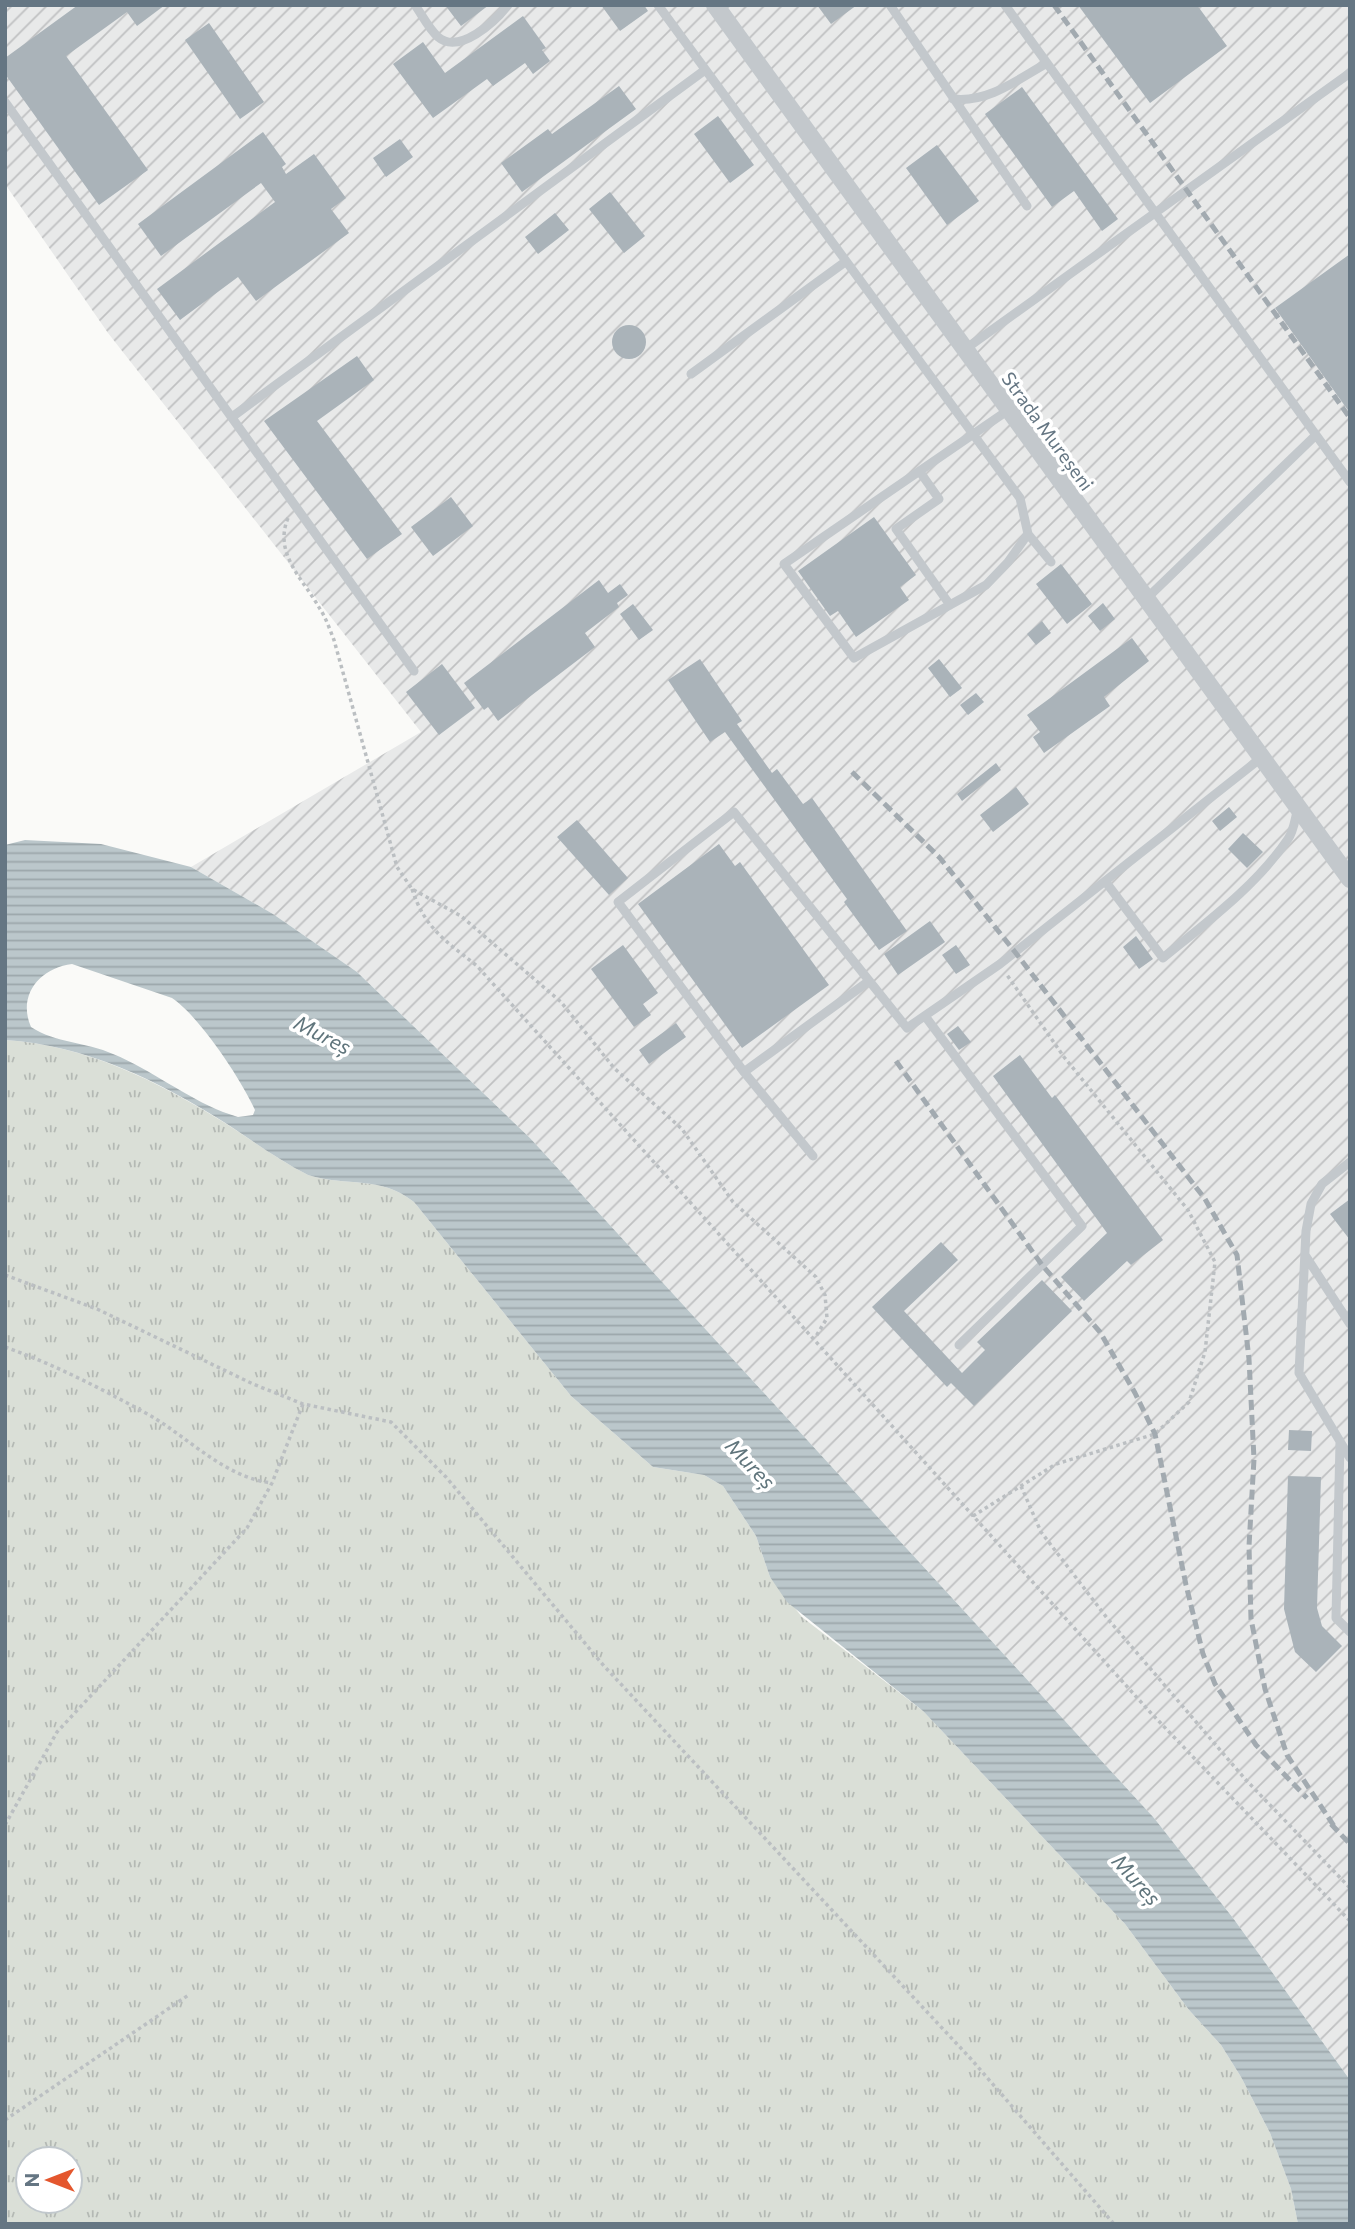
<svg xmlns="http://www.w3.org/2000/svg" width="1355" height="2229" font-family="Commissioner,sans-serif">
  <defs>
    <pattern id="industrial-furrows" width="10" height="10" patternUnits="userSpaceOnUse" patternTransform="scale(1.75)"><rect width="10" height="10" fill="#e8e9e9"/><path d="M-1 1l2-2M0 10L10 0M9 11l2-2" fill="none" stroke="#c0c1c2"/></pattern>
    <pattern id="grass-tufts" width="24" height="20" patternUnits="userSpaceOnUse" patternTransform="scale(1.75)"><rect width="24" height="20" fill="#dadfd7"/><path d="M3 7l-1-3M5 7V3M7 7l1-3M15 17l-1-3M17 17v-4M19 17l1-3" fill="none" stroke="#b4b9b4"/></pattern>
    <pattern id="water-rules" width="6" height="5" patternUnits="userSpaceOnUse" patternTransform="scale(1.75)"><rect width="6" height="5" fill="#bbc7cb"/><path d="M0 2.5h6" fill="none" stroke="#9ca6aa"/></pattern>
  </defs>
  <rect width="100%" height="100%" fill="#fafaf8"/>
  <path fill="url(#industrial-furrows)" d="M5,5H1350V2080L1233,1918L1154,1818L530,1138L357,972L273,914L191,867L421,732L108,333L5,184Z"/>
  <path fill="url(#grass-tufts)" fill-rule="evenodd" d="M5,1040C86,1045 157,1081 225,1123C253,1141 279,1160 308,1175C347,1187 380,1175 414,1202L571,1396L653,1467L704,1475L723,1486L756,1536L770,1577L802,1617L923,1711L1125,1924L1189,2010L1221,2045L1241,2077L1270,2133L1291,2189L1298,2224H5ZM28,2159H70V2201H28Z"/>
  <path fill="url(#water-rules)" fill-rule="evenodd" d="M25,840L101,844L191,867L273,914L357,972L530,1138L1154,1818L1233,1918L1350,2080V2224H1298L1291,2189L1270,2133L1241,2077L1221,2045L1189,2010L1125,1924L923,1711L787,1602L770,1577L756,1536L723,1486L704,1475L653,1467L571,1396L414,1202C380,1175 347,1187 308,1175C279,1160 254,1142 227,1124C159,1081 86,1045 5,1040V845ZM72,964L172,998C199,1016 241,1079 255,1110L253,1115L238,1117L223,1112C185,1097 152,1070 113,1054C87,1042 55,1043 31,1027C17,995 40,968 72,964Z"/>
  <path fill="#aab3b9" d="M78,5H165L137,26L127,12L66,56L148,170L99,205L5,74V58Z
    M445,5H489L461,26Z
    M601,5H644L648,11L620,31Z
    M817,5H857L831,24Z
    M1078,5H1197L1227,46L1150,103Z
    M523,16L546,48L542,50L550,61L533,74L525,63L493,86L487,79L433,118L393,64L423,42L445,73Z
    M209,23L264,102L240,119L185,40Z
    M619,86L636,109L522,192L501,163L548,129L552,134Z
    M1022,87L1118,219L1102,231L1074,191L1052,207L985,114Z
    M718,116L754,165L730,183L694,134Z
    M263,132L286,164L282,167L286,174L314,154L346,198L331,209L349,233L256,301L238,277L180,320L157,289L275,202L261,183L161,256L138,224Z
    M400,139L413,157L386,177L373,158Z
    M937,145L979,201L947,225L906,168Z
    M610,192L645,236L624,253L589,209Z
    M555,213L569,230L538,254L525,237Z
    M1350,254V413L1275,308Z
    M612 342a17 17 0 1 1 34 0a17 17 0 1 1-34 0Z
    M357,356L374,380L317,421L402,534L367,559L264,421Z
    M451,497L473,526L433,556L411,527Z
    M874,517L916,575L900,587L909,600L856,637L838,611L830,616L798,571Z
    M1061,564L1092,604L1067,624L1036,584Z
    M599,580L608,593L620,584L628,595L617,603L619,607L585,633L595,647L498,721L488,707L484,710L464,683Z
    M1103,603L1115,619L1100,631L1088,616Z
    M633,604L653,630L639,640L620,614Z
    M1042,621L1051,633L1036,645L1027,634Z
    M1132,638L1149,661L1104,697L1110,706L1044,753L1033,737L1040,732L1027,715Z
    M700,659L742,721L737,724L772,773L777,769L803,804L812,798L907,931L879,950L844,902L847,899L725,732L710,742L668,680Z
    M939,659L962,688L950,697L928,668Z
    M442,664L475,708L439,735L406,692Z
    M976,693L984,702L968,715L960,705Z
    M996,763L1001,770L962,801L957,794Z
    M1016,787L1029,804L993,832L980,815Z
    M1229,807L1237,817L1220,831L1212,821Z
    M577,820L628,878L609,895L557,837Z
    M1243,833L1263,852L1247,868L1228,849Z
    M719,844L735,866L740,862L829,985L742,1048L638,904Z
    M930,921L945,942L898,975L884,954Z
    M1136,936L1153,959L1139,969L1123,947Z
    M623,945L658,993L643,1004L651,1015L634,1027L591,969Z
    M956,945L970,965L956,974L942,955Z
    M676,1023L686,1037L649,1064L639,1050Z
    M958,1026L971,1042L959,1050L947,1034Z
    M1020,1055L1052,1098L1055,1095L1163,1240L1131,1265L1127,1261L1084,1301L1061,1277L1107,1233L993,1076Z
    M1350,1199V1240L1330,1214Z
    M941,1242L958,1260L904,1311L962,1373L985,1350L977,1342L1042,1280L1072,1311L974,1406L951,1383L947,1387L872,1307Z
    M1289,1430L1312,1431L1311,1451L1288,1450Z
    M1288,1476L1321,1477L1317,1608L1322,1626L1342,1646L1316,1672L1295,1652L1284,1609Z"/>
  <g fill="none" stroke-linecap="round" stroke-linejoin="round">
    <path stroke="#bbbfc2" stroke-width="3.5" stroke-dasharray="3.5 3.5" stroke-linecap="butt" d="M288,518C273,554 304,580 320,609C326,618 330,630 334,640L397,867L412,889L461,916L561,1002L614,1068L682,1129L733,1202L816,1277L825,1295L827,1318L815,1338
      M412,889C425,929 446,941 477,966L1150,1712L1350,1921
      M5,1275L97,1309L253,1384L303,1404L391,1422L446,1477L604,1666L971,2059L1114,2224
      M5,1347C56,1365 104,1390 151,1416C190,1439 226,1478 272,1483
      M1021,1486L1041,1532L1107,1618L1245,1779L1350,1888
      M973,1516L1056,1464L1155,1434L1189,1402L1205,1352L1215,1262L1188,1210L1064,1057L1007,975
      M5,1825L57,1732L247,1528L272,1483L303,1404
      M5,2120L190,1994"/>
    <path stroke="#c3c8cc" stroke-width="9" d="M415,5C422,15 429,29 438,37C459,55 495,22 508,5
      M658,5L1020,498L1028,534L1051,562
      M890,5L1027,206
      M1005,5L1350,482
      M953,99C988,103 1017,80 1047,63
      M5,102L414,671
      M964,350L1350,73
      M691,374L845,262
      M1007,411L784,564L854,658L986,585L1008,562L1028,534
      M232,417L705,70
      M920,472L939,499L896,529L950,605
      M1146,599L1316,435
      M1105,881L1163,958C1207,922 1256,886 1288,839C1294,831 1295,818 1298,808
      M925,1016L1082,1226L959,1345
      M744,1072L869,981
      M813,1156L744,1072L618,902L734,812L907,1028L1000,964L1261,758
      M1350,1162L1322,1184L1311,1204L1306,1231L1299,1373L1350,1458
      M1305,1255L1350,1324
      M1340,1442L1336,1618L1350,1632"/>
    <path stroke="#c3c8cc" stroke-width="18" d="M715,5L1350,879"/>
    <path stroke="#a2aab0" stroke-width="5" stroke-dasharray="10 5" stroke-linecap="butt" d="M1054,5L1350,418
      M852,772L940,858L1015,952L1205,1199L1237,1255L1249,1359L1254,1459L1249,1546L1251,1619L1265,1689L1287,1755L1336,1829
      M896,1061L1042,1265L1100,1332L1135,1393L1155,1434L1186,1585L1203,1654L1215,1684L1256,1745L1307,1798
      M1331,1824L1350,1844"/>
  </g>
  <g text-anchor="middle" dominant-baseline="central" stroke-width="7" stroke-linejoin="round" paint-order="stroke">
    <g font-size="19" fill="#657683" stroke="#fff">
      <text transform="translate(1048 431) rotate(54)">Strada Mureșeni</text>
    </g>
    <g font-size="21" font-style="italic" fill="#60757c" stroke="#fff">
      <text transform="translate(323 1034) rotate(27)">Mureș</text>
      <text transform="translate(751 1463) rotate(46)">Mureș</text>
      <text transform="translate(1137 1879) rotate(48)">Mureș</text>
    </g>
  </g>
  <rect width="1355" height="2229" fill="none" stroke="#657683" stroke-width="14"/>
  <g transform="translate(49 2180) rotate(270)"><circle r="33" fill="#ffffff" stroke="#c1c8cd" stroke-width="2"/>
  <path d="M0-5L12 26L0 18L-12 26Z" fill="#e4572e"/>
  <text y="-10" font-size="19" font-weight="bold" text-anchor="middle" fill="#657683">N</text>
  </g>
</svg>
